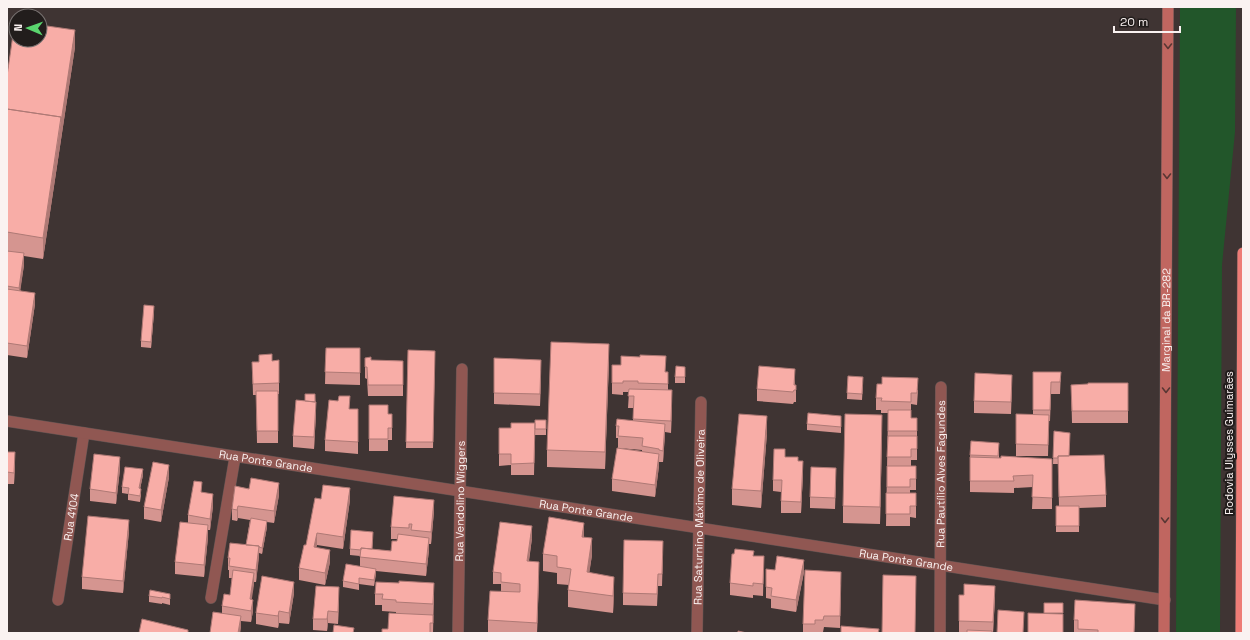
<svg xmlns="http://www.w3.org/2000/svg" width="1250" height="640" font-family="'Space Grotesk',sans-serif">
  <rect width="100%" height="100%" fill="#3f3433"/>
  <path fill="#22562a" d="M1180,7H1236L1235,132L1222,265L1220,633H1176Z"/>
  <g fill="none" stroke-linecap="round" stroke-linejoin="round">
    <defs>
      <g id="minor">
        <path d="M211,598L235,457"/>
        <path id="s1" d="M58,600L84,433"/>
        <path id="s2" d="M458,633L462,369"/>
        <path id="s3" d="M697,633L701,402"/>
        <path id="s4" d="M940,633L941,387"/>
      </g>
      <g id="tertiary">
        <path id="s5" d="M7,421L1165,600"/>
      </g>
      <g id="secondary">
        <path id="s6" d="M1164,633L1168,7"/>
      </g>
      <path id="trunk" d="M1241,633L1243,253"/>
    </defs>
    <use href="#minor" stroke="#5d5251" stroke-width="12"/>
    <use href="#tertiary" stroke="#5d5251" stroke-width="12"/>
    <use href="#secondary" stroke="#5d5251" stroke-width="12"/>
    <use href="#trunk" stroke="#5d5251" stroke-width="12"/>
    <use href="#minor" stroke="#905752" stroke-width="11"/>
    <use href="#tertiary" stroke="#905752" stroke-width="11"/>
    <use href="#secondary" stroke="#c06660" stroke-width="11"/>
    <use href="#trunk" stroke="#ee7c76" stroke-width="11"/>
  </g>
  <path fill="#d59590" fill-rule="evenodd" d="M75,47L43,259L24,256V265L20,290L35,304L27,358L7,355V76Z
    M154,312L151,348L141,347V341Z
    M326,348H360V385L325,384Z
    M408,350L435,351L433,448H406Z
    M365,358L371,360L403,361V396H368L367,379L365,378Z
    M272,361L279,383V394H278V443H257L256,395H253L252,362Z
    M609,361L605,469L547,467V450Z
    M612,365L668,372V390L672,402L671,433L665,432L663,462H659V461V466L655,497L612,491V479L618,448V438H616V426L633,421V408H628L629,392H623V395L612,394ZM618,448L642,450V451Z
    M685,367V383H675V377Z
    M541,371L540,406L494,404V393Z
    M1033,372H1061L1060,394H1051L1050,421H1049L1048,456H1016V414H1033Z
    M848,376L863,383L862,400L847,399Z
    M795,381V385H796V402H794L793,404L757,401V389Z
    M1128,383V423H1072L1071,385Z
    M1012,386L1011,414L974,413V401Z
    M918,390L917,405L911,404V418H917V460H911V466H916V490H910V493H916V518L910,517V526H886L888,413H881V410H876V398Z
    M315,394L316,413L314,449L293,447V436L305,401Z
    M369,405L388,414H392V440H388V451H369Z
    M350,409H358V454L325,451V440Z
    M546,420V435H535L534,475H511V465L499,466V428H511L535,423Z
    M841,422V433L807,430V424Z
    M1054,431L1069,456L1106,495V507L1079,508V532H1056V506H1059L1058,464H1053Z
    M882,432L880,524L843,523V506Z
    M767,433L761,508L732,505V489Z
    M971,441L999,449V458L1052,459V509H1032L1033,487L1014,488V493L970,492V457Z
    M7,452L15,464L14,484H7Z
    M785,457L798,461L803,473L801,513H781V492L773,491V480Z
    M120,469L116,504L90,501V489Z
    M143,475L140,489L141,495L140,502L128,500V494L122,493V487Z
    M169,477L161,522L144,519V507Z
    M836,480L835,509L810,508V497Z
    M235,486L279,495L274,523L267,522V527L262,554L259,553L256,582H254L251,599L253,611L251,622L241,621L240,633H210L222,614V606L230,595L232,578H229V570H228V558L246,545L250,520L238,518L237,521L232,520V509Z
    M202,493L213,506L210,530H208V537L204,577L175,574V562L188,523V515Z
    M321,499L350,500L343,549L317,545L316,547L330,562L325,585L299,580V568Z
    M434,511L431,544H429V550L426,576L376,571L374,586L359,584V590L343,587V581L360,566V556L350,555V549L373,538L372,549L391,551L397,541V539H391V527Z
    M129,531L123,593L82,589V577Z
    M584,537L592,555L589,573L614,594L613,613L568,607V590L569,585L557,584V573L543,571V554Z
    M532,538L529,561L539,574L537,633H511L488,632V620L501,591V584H493V572Z
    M663,553L662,586H658L657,606L623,605V593Z
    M754,556H764L763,596L753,595V598L730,595V583Z
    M775,570L804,572L796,612L771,608V599L766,598V587Z
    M841,584L840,628L824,627L823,632H815V633H803V624Z
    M294,593L289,624L279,623L278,628L256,624V613Z
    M170,594V605L162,603V604L149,602V596Z
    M375,594L434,595L433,633H382L388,629L396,613V612L382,611V605H375Z
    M959,595L995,597L993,633L959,632Z
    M339,599L338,624L328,623L327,631L313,630V619Z
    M1074,620H1135L1134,633H1074Z"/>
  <path fill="#ae7975" d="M75,30V47L43,259V238Z
    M24,253V265L19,300V288Z
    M35,293V304L27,358V346Z
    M154,306V312L151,348V342Z
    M609,344V361L605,469V452Z
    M541,360V371L540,406V394Z
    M795,369V381L794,390V385Z
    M672,390V402L671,433V421Z
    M316,402V413L314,449V437Z
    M882,415V432L880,524V507Z
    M767,416V433L761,508V491Z
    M665,424V435L663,462V451Z
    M15,452V464L14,484V473Z
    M659,454V466L655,497V485Z
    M120,457V469L116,504V493Z
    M803,461V473L801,513V502Z
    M169,465V477L161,522V510Z
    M143,469V475L139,494V488Z
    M279,483V495L274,523V511Z
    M350,488V500L343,549V537Z
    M213,494V506L210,530V519Z
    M434,500V511L431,544V532Z
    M238,506V518L237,521V510Z
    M129,520V531L123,593V581Z
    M267,521V527L262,554V548Z
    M584,523V540L582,537Z
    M208,525V537L204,577V565Z
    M532,526V538L527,573V561Z
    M317,533V545L314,559V547Z
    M429,538V550L426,576V564Z
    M592,538V555L587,589V572Z
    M259,546V558L256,582V570Z
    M330,550V562L325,585V573Z
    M804,560V572L796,612V600Z
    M539,562V574L537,633V623Z
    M376,569V575L374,586V580Z
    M254,573V585L250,611V599Z
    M614,577V594L613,613V596Z
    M294,582V593L289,624V613Z
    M995,586V597L993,633V622Z
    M339,587V599L338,624V612Z
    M253,600V611L251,622V611Z
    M279,611V623L278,628V616Z
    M328,611V623L327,631V619Z
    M241,616V628L240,633H238Z"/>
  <path fill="#f8ada7" stroke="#ae7975" d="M15,21H16V40H40V25L75,30L61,122V117L7,109V76Z
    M7,109L61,117L43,238L7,232Z
    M7,251L24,253L19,288L7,286Z
    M7,289L35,293L27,346L7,343Z
    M144,305L154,306L151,342L141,341Z
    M551,342L609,344L605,452L547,450Z
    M326,348H360V373L325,372Z
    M408,350L435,351L433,442H406Z
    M272,354V361L279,360V383L253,384L252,362H259V355Z
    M640,355L666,356L665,372H668V384L638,383V381H623V383H612V365H621V356L640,357Z
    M371,357V360L403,361V385H368L367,367H365V358Z
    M494,358L541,360L540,394L494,393Z
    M676,366L685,367V377H675Z
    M759,366L795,369L794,385H796V390H794L793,392L757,389Z
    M1033,372H1061L1060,382H1051L1050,410H1033Z
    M975,373L1012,375L1011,402L974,401Z
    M848,376L863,377L862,394L847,393Z
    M882,377L918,378L917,393H911V402L881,401L882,398H876L877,384H882Z
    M1088,383H1128V411H1072L1071,385L1088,384Z
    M629,389L672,390L671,421L633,419L634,396H628Z
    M256,391H278V431H257Z
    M305,394H315V402L305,401Z
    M339,396H350L349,409H358V442L325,440L329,400L338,401Z
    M296,400L316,402L314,437L293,436Z
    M369,405H388V414H392V428H388V439H369Z
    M888,410H911V418H917V431H888Z
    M808,413L841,416V427L807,424Z
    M739,414L767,416L761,491L732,489Z
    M845,414L882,415L880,507L843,506Z
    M1016,414L1049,415L1048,445L1016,444Z
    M617,419L665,424L663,451L659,450V449L642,446L643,438L618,436L619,426H616Z
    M535,420H546V429H535Z
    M511,423H535L534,463L511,464V454H499V428H511Z
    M1054,431L1070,433L1069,456H1058V458H1053Z
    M888,436H917V449H911V457H887Z
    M971,441L999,443L998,456L970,455Z
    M617,448L659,454L655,485L612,479Z
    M774,449H785V457H798V461H803L801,502L781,501L782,480H773Z
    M7,452H15L14,473L7,472Z
    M94,454L120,457L116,493L90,489Z
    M1104,455L1106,495L1059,497L1058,456Z
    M1001,456L1052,459V498L1032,497L1033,475L1013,476L1014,481H970V457L1001,458Z
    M153,462L169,465L161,510L144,507Z
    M887,466H916V479H910V487H887Z
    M125,467L143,469L139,488L141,489L140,496L128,494L129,488L122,487Z
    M811,467L836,468L835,498L810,497Z
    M251,478L279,483L274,511L238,506L237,510L232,509L235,486L249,489Z
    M194,481L202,482L201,492L213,494L210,519L188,515Z
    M323,485L350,488L343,537L317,533L314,547L330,550L325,573L299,568L304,545H306L315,498L321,499Z
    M886,493H916V506H910V514H886Z
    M394,496L434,500L431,532L411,530L412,524H409V528L391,527Z
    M1056,506H1079V526H1056Z
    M88,516L129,520L123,581L82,577Z
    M549,517L584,523L582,537L592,538L587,572L614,577L613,596L568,590L571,569L557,567V556L543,554Z
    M251,518L267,521L262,548L259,547V546L246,545Z
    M180,522L208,525L204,565L175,562Z
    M500,522L532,526L527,561L539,562L537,623L488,620L490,591L520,592V584L501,582V573L493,572Z
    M351,530L373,532L372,549L361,548V550L350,549Z
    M398,534L429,538L426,564L360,557L361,548L391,551L392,541H397Z
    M624,540L663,541L662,574H658L657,594L623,593Z
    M230,543L259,546L256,570L229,566L230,558H228Z
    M735,549L754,551L753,556H764L763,584L753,583V586L730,583L732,554H734Z
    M777,556L804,560L796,600L771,596L772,588L766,587V569L775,570Z
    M346,564L376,569L374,580L359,578V584L343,581Z
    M233,570L254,573L250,599L253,600L251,611L222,606L224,594L230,595Z
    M805,570L841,572L840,616H824L823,620H815V624H803Z
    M883,575L916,576L915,633H882Z
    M262,576L294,582L289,613L279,611L278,616L256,613Z
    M399,581L434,583L433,604L396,602V600L382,599L383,594H375L376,582L399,583Z
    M964,584L995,586L993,622L959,621V595H964Z
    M316,586L339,587L338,612L328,611L327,619H313Z
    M150,590L170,594V599L162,597V598L149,596Z
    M1075,600L1135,604L1134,633H1098V630L1078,629V620H1074Z
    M1044,603H1063V613H1044Z
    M998,610L1024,612L1023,633H997Z
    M213,612L241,616L238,633H210Z
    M389,613L433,615V623H430V633H382V629H388Z
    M1028,613L1063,614V633H1028Z
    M142,619L188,630V633H139Z
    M334,625L354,628L353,633H333Z
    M841,626L879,629L878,633H841Z
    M967,630L992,631V633H967Z
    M738,631L747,633H738Z"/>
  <defs><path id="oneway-chevron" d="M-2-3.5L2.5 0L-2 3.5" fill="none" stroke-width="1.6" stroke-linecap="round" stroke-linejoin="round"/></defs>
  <g stroke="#593734">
    <use href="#oneway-chevron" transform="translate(1168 46) rotate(90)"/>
    <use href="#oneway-chevron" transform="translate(1167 176) rotate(90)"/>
    <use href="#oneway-chevron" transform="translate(1166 390) rotate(90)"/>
    <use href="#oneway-chevron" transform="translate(1165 520) rotate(90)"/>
  </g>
  <g text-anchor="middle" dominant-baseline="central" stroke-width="4" stroke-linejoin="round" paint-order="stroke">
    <g font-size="11" fill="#faf2f1" stroke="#221d1c">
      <text stroke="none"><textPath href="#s6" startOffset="313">Marginal da BR-282</textPath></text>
      <text transform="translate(1229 443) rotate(-90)">Rodovia Ulysses Guimarães</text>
      <text stroke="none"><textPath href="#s5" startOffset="262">Rua Ponte Grande</textPath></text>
      <text stroke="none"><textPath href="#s4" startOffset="159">Rua Pautílio Alves Fagundes</textPath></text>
      <text stroke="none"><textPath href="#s2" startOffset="132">Rua Vendolino Wiggers</textPath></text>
      <text stroke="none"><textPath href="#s5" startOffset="586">Rua Ponte Grande</textPath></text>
      <text stroke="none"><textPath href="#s1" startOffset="84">Rua 4104</textPath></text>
      <text stroke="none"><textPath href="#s3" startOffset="116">Rua Saturnino Máximo de Oliveira</textPath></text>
      <text stroke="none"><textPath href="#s5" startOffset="910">Rua Ponte Grande</textPath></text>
    </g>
  </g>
  <rect width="1250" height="640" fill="none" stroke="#faf2f1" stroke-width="16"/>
  <g transform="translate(28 28) rotate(272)"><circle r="19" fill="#221d1c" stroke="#787271"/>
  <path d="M0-3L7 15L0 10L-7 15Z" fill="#5ad56e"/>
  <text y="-6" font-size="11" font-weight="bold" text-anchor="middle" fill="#faf2f1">N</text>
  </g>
  <path d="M1114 26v6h66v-6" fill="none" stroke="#faf2f1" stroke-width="2"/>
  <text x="1120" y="26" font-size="12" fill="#faf2f1" stroke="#221d1c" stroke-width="3" paint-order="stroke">20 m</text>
</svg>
